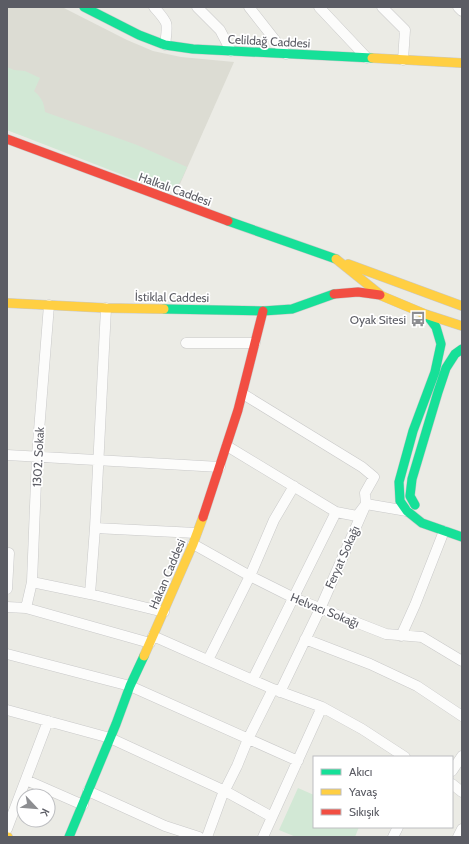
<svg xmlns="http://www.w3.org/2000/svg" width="469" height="844" font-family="Cabin,sans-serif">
  <rect width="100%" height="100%" fill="#ebebe5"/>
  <path fill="#dcdcd3" d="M7,7H62L127,40L153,51L181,57L234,62L180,184L173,189L7,130Z"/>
  <path fill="#d2e8d5" d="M7,67L14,70L25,71L40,78L34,91C41,97 44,102 45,112L137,145L187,167C181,180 180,189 164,191L7,130Z
    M298,788L314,795V827H359L355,837H296L279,830Z"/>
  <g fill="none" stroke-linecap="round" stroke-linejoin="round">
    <defs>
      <path id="street" d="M154,7C169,24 168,22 165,45
        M197,7L220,30L231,51
        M249,7L286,54
        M319,7L367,58
        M382,7L405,30L403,60
        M458,7L462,11
        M186,343H255
        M227,446L336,512L357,516L366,504L365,493L374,477L362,467L243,394
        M7,455L220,467
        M95,528L196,533
        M193,544L250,576L294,598L386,634L422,637L462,661
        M32,582L90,594L164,612
        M7,589L9,553
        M90,594L95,528L106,308
        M7,607L26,608L150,643
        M26,608L32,582L37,456L49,305
        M153,636L273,689L322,707L362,729L405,757
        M401,636L415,605L444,531
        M305,639L370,664L417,686L462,716
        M7,654L130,686L298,761
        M208,660L250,576L274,520L294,486
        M253,679L336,512
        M280,692L320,609L366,504L407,511
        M7,710L110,738L225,791L272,817
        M452,771L462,756
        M26,780L83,805
        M452,784L462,792
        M88,791L165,826L199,837
        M7,829L48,721
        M207,837L222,796L237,766L248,739L273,689
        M263,837L322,707
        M393,837L398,827
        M458,837L462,829"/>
      <path id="fast" d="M84,7L139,35L165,45L193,49L372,58
        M228,221L336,259
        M164,309L263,311L292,309L334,294
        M427,315L436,327L441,344L435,372L413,431L399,482L400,501L407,511L422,523L462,537
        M415,505L410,496L412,479L438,392L446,368L455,354L462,349
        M69,837L116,724L130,686L144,656"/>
      <path id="slow" d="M372,58L462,63
        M336,259L382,296L425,314L462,326
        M348,264L462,306
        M7,303L106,308L164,309
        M144,656L193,544L203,517
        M7,837H8"/>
      <path id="jam" d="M7,139L228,221
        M334,294L358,292L380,295
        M203,517L238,410L263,311"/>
    </defs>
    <use href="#street" stroke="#c9c9c9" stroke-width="11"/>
    <use href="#fast" stroke="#c9c9c9" stroke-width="10"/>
    <use href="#slow" stroke="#c9c9c9" stroke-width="10"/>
    <use href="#jam" stroke="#c9c9c9" stroke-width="10"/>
    <use href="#street" stroke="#fcfcfb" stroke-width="10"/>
    <use href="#fast" stroke="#16e098" stroke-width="9"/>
    <use href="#slow" stroke="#ffcf43" stroke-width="9"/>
    <use href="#jam" stroke="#f24e42" stroke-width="9"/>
  </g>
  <defs>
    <symbol id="bus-bare" viewBox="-9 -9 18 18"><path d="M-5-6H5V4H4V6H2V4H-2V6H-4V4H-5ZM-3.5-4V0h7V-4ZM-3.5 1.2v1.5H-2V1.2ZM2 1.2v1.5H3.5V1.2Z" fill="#8d8e91" stroke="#fff" stroke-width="2.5" paint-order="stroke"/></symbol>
  </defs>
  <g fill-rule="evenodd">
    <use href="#bus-bare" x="407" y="308" width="22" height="22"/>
  </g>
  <g text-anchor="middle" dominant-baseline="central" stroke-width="3.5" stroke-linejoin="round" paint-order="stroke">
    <g font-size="12" fill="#5b5c64" stroke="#fff">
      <text transform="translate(269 41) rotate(3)">Celildağ Caddesi</text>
      <text transform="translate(175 189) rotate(20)">Halkalı Caddesi</text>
      <text transform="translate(172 297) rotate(1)">İstiklal Caddesi</text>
      <text transform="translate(38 457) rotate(-87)">1302. Sokak</text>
      <text transform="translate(342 557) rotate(-66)">Feryat Sokağı</text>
      <text transform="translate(167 574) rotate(-67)">Hakan Caddesi</text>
      <text transform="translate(325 610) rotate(22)">Helvacı Sokağı</text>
    </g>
    <g font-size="12" fill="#5b5c64" stroke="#fff" text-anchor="end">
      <text x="406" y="319">Oyak Sitesi</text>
    </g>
  </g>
  <rect width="469" height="844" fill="none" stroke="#5b5c64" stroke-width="16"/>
  <rect x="313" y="756" width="140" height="72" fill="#ffffff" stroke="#bdbec1"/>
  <rect x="321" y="769" width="20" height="6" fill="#16e098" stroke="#bdbec1"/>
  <text x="349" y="776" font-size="12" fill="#5b5c64">Akıcı</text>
  <rect x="321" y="789" width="20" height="6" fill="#ffcf43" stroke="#bdbec1"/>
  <text x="349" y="796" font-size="12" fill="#5b5c64">Yavaş</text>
  <rect x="321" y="809" width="20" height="6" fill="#f24e42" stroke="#bdbec1"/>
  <text x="349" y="816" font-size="12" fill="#5b5c64">Sıkışık</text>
  <g transform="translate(36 808) rotate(116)"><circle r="19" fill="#ffffff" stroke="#bdbec1"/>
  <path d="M0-3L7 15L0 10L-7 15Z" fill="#8d8e91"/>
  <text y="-6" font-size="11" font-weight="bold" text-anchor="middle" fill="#5b5c64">K</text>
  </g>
</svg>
